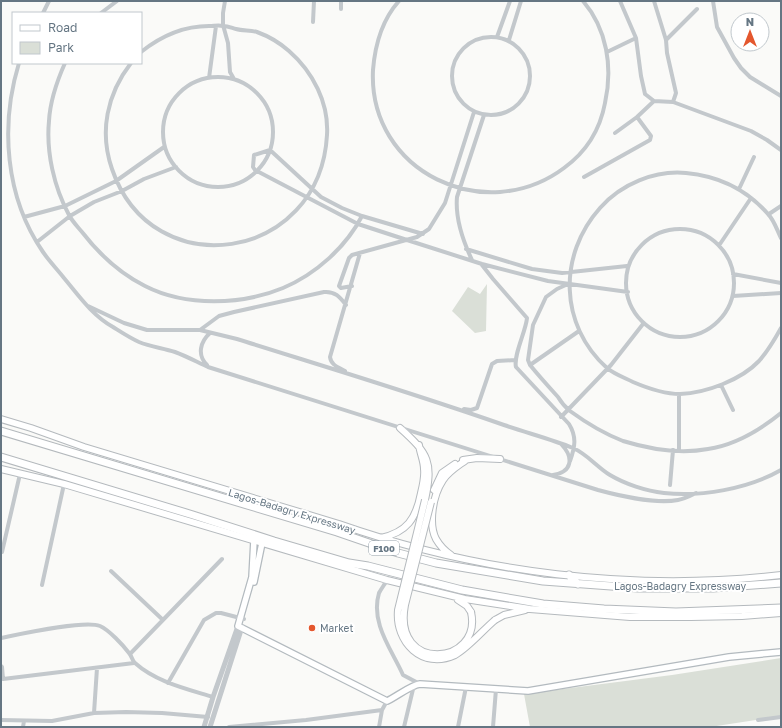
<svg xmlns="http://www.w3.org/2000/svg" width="782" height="728" font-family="'Golos Text',sans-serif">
  <rect width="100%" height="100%" fill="#fafaf8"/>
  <path fill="#dadfd7" d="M487,284L486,331L475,333L452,311L468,287L480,294Z
    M781,658V716L710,727H530L524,694L672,675Z"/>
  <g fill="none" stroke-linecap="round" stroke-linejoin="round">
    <defs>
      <path id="secondary" d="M254,540L252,577L238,626L387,701C396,697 411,685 420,684L528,691L729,657L781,652
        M254,582L262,543"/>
      <path id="primary" d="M1,419L31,428L84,447L339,524C479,573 633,592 781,575
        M400,428C429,454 433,462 425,500
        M463,460L477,458L500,459
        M1,469L64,484L387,580L465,599L530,609L630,617H691L742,616L781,613
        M434,490L442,473L455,464
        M381,538C407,532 416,519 421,493C423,485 425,477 424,469C424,461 420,453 419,445
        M451,555C445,551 440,546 436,539C428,523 433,495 443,480C449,471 458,466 466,460
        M458,600L467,606L471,612
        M495,620L504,615L525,610"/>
      <path id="motorway" d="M1,431L337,532L398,553L436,563L543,581L638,588H713L781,583
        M1,457L193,515L274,541L349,563L368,566L462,590L543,604L604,609L676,612L781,608
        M569,575L578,584"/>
    </defs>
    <use href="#secondary" stroke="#b3babf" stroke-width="8"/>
    <use href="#primary" stroke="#b5babe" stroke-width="8"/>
    <use href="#motorway" stroke="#b4b9bd" stroke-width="9"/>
    <path stroke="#c3c8cc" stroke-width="4" d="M225,1L223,13V25L228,43L230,72L234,79
      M399,1C382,20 375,45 373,70C368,172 485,227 564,168C586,152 600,130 605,103C613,67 607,29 583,1
      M620,1L636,38L641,76L645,94L654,101L673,102L751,131L767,140L781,150
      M654,1L666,40L667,53L676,93L673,102
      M713,1L717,27L734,58L741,68L750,77L781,96
      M341,9V1
      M43,13L49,1
      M101,13L117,1
      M313,22L314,1
      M452 76a39 39 0 1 1 78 0a39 39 0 1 1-78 0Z
      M497,37L510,1
      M509,40L521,1
      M666,40L697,9
      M607,52L636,38
      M19,63C0,125 5,197 43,252C49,261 57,269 64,278C79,296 92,315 113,327C121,332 130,338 139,342C151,347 163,348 175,352C186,356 197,362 208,367L598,490C620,496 657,504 678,500C684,499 690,496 696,493
      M65,63C57,81 50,102 49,121C46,152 54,187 69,215C72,221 77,226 82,232C99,254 119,273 145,286C186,307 242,305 283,288C316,274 346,247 362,216
      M131,63C107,94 99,132 112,169C152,287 320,262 327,135C329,103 313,72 289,51C280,43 268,36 257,32C250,30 243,31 236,29C232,28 228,26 223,26C219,25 214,26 209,26C184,26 161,36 141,52
      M163 132a55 55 0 1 1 110 0a55 55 0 1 1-110 0Z
      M209,78L216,26
      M615,133L637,117L654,101
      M584,177L650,140L651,136L637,117
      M739,189L754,157
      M769,214L781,206
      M24,217L65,206L116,181L164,147
      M626 283a54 54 0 1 1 108 0a54 54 0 1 1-108 0Z
      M423,234L362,216L342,208L321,197L270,150L254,155L253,167L255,170L358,224L407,240L482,264L548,281L628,292
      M781,238C777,230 774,220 768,214C747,190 718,176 686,173C655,170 621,184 600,208C558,255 559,325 607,368C614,374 625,378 633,382C647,388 665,394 680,394C706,393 741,380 759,361C768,351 775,339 781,328
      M37,242L70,216L94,202L122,191L144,179L176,167
      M720,244L751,198
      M466,249L532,269L562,273L627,266
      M472,260C463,241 455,219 457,197L484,115
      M482,265L493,279L527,318C526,331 513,356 516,367L569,424C577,437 575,447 570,461
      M733,274L781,283
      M568,284L557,289L546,297L533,325L528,360L530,365C539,376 548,386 558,397C561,402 565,407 570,411C585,422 605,434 623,441C649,449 681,454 708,449C735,445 760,430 781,413
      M352,286L341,288L339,286L349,258L352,255L417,237L429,229L445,203L474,112
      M733,296L781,293
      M88,306L124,323L147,330H200L237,339C326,367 416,394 504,425C527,433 551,439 573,448C587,454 597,467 610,475C625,484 646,491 664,493C701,497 748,489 781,470
      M200,330L219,316L234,312L324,292C335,291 340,297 346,305
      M207,365C197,355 200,342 210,333
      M530,365L579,331
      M345,371C338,367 331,365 330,357L360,253
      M721,385L733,410
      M679,394V450
      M464,409L471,410L477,408L492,364L497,361L515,360
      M561,417L611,365L643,324
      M553,475C572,472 574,458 562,445
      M670,485L673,450
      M2,552L20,474
      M111,571L163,620
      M387,580C385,584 381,589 379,593C370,623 392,650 403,675L420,684
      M42,585L64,484
      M1,638C21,634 84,620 100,626C109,630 123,645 129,653C132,656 132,661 135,663C156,682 187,689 213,697
      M130,654L222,559
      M1,666L2,667L3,679L134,663
      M168,683L204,620L216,613H221L244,619
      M94,713L97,668
      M1,720L52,721L94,713L126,712L162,713L208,717
      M758,720L781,717
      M23,727L24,721
      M229,727L306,720L382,710
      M379,727L382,710L387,701
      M404,727L414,685
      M458,727L466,687
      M493,727L496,689"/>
    <path stroke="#c3c8cc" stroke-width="5" d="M204,727L213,697L238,626
      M210,727L242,627"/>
    <use href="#secondary" stroke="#fff" stroke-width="5.5"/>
    <use href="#primary" stroke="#fff" stroke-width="6"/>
    <use href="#motorway" stroke="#fff" stroke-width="7"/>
    <defs>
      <path id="primary-bridge" d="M425,500L398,610C395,642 422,670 455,655C468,648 483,630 495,620
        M431,502L405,605C392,674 483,665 471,612"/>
    </defs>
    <use href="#primary-bridge" stroke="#b5babe" stroke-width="8" stroke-linecap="butt"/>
    <use href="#primary-bridge" stroke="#fff" stroke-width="6"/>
  </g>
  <circle fill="#e4572e" stroke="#fff" stroke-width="1.5" cx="312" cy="628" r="4"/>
  <g text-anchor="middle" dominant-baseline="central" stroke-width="4" stroke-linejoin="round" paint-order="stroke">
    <rect fill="#fff" stroke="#939fa8" stroke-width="1" x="369" y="541" width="30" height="14" rx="3"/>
    <g font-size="9" font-weight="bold" fill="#657683">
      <text x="384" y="548">F100</text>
    </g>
    <g font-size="10" fill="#657683" stroke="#fff">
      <text transform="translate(292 511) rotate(17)">Lagos-Badagry Expressway</text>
      <text x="680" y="586">Lagos-Badagry Expressway</text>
    </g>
    <g font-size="10" fill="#657683" stroke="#fff" text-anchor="start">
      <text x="320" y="628">Market</text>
    </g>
  </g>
  <rect width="782" height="728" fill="none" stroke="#657683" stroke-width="4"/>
  <rect x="12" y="12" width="130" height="52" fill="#ffffff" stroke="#c1c8cd"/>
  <rect x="20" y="25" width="20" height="6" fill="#ffffff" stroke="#c1c8cd"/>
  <text x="48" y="32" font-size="12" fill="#657683">Road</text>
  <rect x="20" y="42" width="20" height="12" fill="#dadfd7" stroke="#c1c8cd"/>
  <text x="48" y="52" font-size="12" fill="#657683">Park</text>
  <g transform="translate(750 32)"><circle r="19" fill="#ffffff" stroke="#c1c8cd"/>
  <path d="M0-3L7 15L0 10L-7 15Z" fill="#e4572e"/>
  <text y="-6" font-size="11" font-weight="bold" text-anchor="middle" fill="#657683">N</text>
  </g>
</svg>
